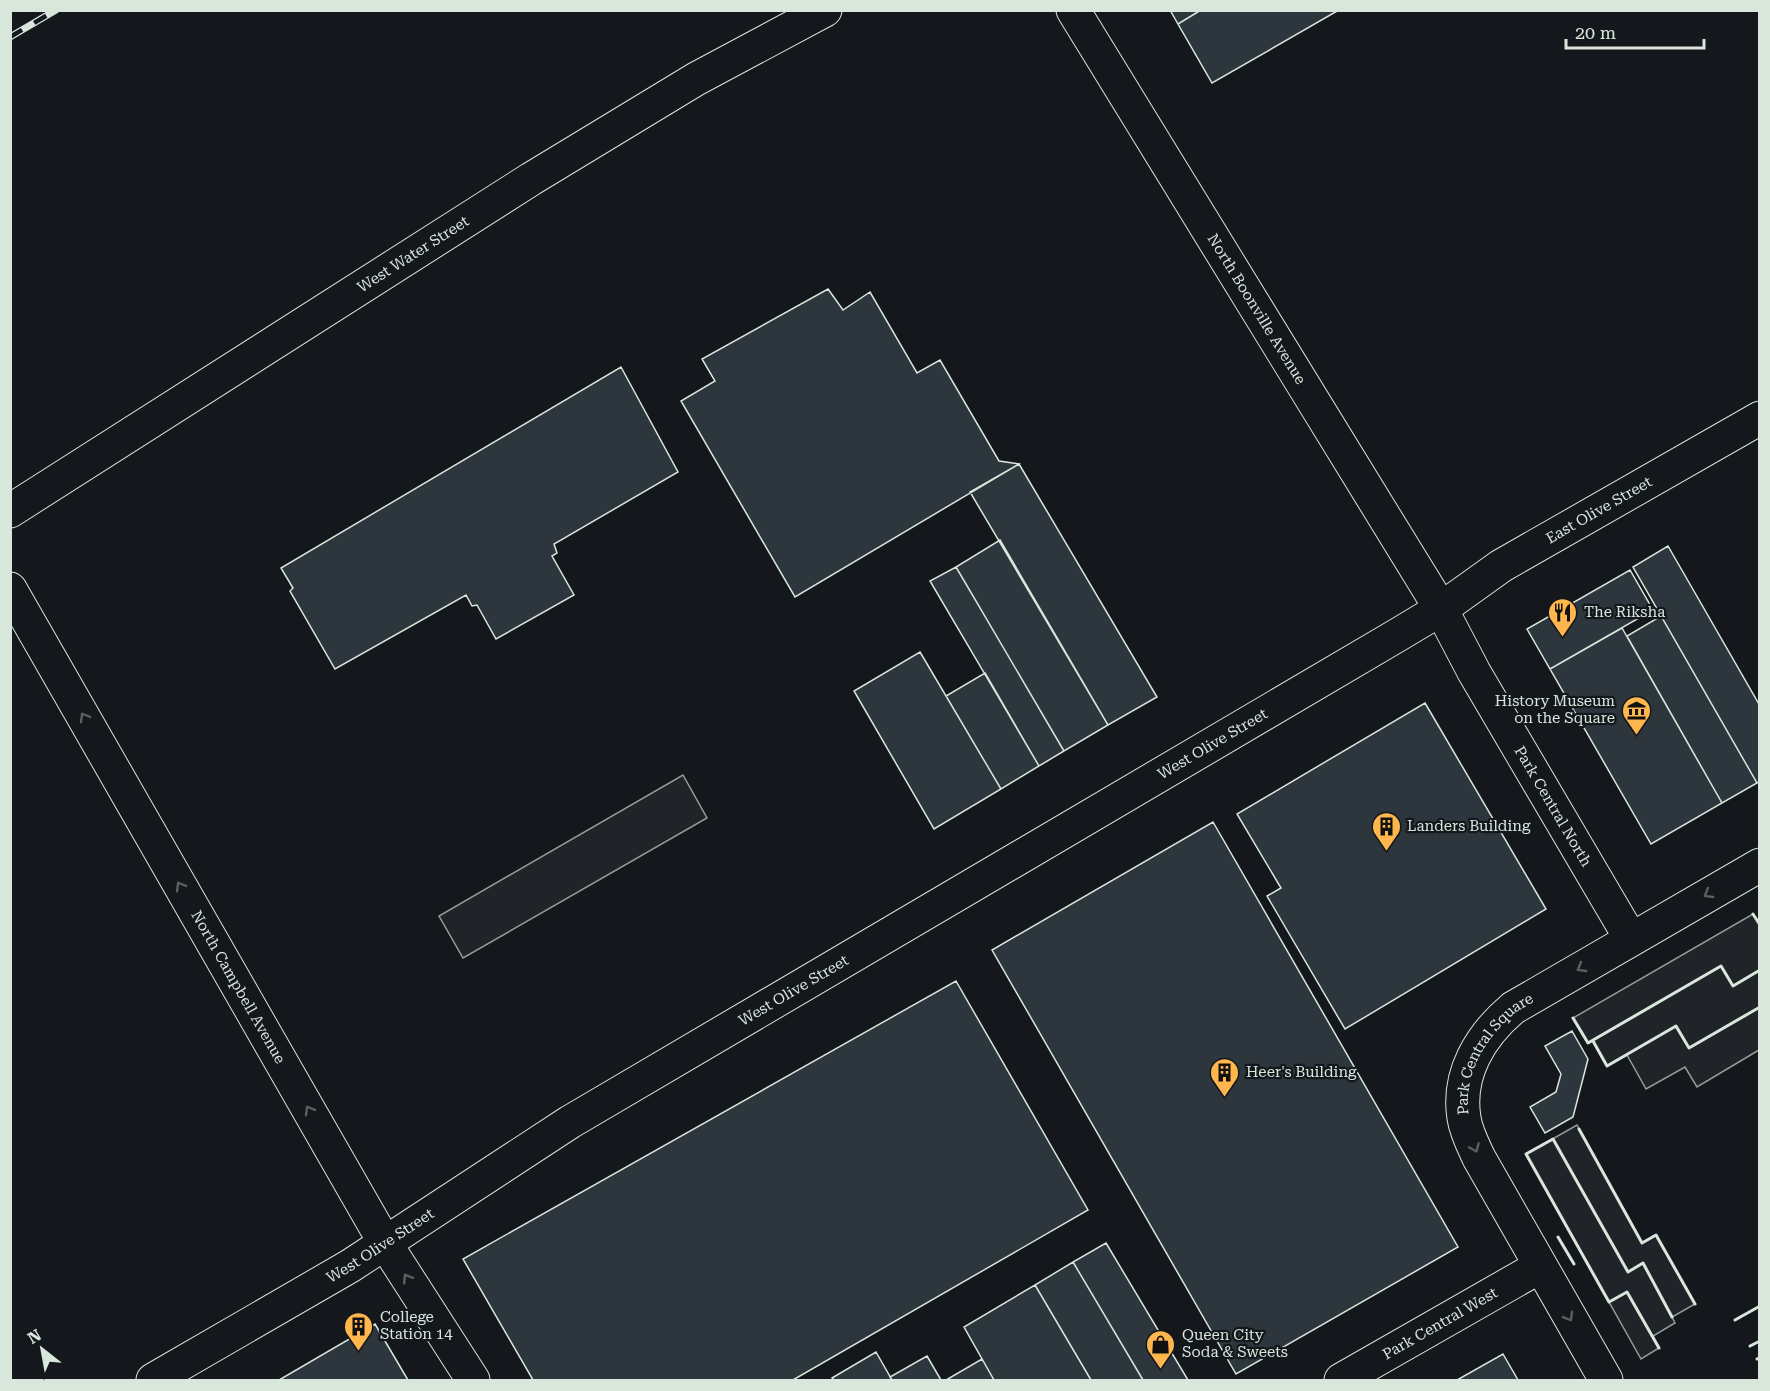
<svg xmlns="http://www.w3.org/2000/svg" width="1770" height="1391" font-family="'Roboto Serif',serif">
  <rect width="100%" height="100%" fill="#14181c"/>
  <path fill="#202428" stroke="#939e99" stroke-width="1.5" d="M683,775L707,818L463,958L439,916Z
    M1753,914L1760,925L1759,1050L1697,1087L1685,1067L1646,1089L1627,1055L1607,1066L1593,1041L1588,1043L1573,1018Z
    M1577,1125L1642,1243L1656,1235L1695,1304L1672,1317L1675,1323L1653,1336L1659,1348L1641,1359L1526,1154Z"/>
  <path fill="#2c363c" stroke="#d8e6dc" stroke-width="1.5" d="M1170,10H1201L1178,24Z
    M1201,10H1339L1212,83L1178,24Z
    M828,289L843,310L870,292L917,373L940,360L999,461L1019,464L795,597L681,401L715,381L702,359Z
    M621,367L678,472L554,544L557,553L552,556L574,595L496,639L477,605L472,606L466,595L335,669L290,591L293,588L281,568Z
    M1019,464L1157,697L1108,725L970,492Z
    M1000,540L1108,725L1064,751L956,567Z
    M1668,546L1760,706V781L1757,783L1633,567Z
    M956,567L1064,751L1039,766L930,581Z
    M1630,570L1653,610L1550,669L1527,629Z
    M1661,616L1757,783L1722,803L1627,636Z
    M1622,628L1722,803L1651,844L1550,669Z
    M920,652L1001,789L934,829L854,691Z
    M985,673L1039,766L1001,789L946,696Z
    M1425,703L1546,909L1345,1029L1267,896L1281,888L1237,814Z
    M1213,822L1458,1247L1236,1374L992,950Z
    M956,981L1088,1210L793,1380H533L463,1259Z
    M1572,1031L1588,1059L1573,1117L1545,1133L1530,1107L1556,1092L1561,1074L1545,1046Z
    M1106,1243L1188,1380H1143L1073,1262Z
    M1073,1262L1143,1380H1091L1035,1285Z
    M1035,1285L1091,1380H994L964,1327Z
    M375,1324L408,1380H279Z
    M876,1352L892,1380H834L832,1378Z
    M1503,1354L1518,1380H1457Z
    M927,1356L941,1380H892L890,1377Z
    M982,1359L994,1380H946Z"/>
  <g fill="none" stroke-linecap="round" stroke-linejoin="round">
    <defs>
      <g id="street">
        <path id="s1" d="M1073,10L1441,609L1474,672L1631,939"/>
        <path id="s2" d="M10,511L531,179L696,79L825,10"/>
      </g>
      <g id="secondary">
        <path id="s3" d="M10,589L385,1243L473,1380"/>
        <path id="s4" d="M153,1380L350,1266L570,1122L1396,636L1441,609L1501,566L1760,418"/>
        <path id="s5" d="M1341,1380L1539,1267"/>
        <path id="s6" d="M1606,1380L1479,1158C1473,1145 1466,1132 1464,1118C1457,1074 1480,1036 1513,1008L1760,865"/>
      </g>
    </defs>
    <use href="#street" stroke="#d8e6dc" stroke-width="35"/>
    <use href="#secondary" stroke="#d8e6dc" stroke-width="35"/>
    <use href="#street" stroke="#14181c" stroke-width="33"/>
    <use href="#secondary" stroke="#14181c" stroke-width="33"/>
    <defs>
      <path id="rail" d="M10,37L56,10"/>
    </defs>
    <use href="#rail" stroke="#d8e6dc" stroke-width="7"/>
    <use href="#rail" stroke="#14181c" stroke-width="4.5" stroke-dasharray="14" stroke-linecap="butt"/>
    <path stroke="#d8e6dc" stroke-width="3" d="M1753,914L1760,925
      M1573,1018L1588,1043L1721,966L1733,986L1760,970
      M1593,1041L1607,1066L1676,1026L1689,1048L1760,1007
      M1579,1129L1642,1243L1656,1235L1695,1304
      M1558,1237L1574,1264
      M1735,1320L1760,1306
      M1750,1346L1760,1341
      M1659,1348L1627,1292L1609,1302L1526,1154L1553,1139L1628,1272L1643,1263L1672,1317
      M1757,1359L1760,1358"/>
  </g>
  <defs><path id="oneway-chevron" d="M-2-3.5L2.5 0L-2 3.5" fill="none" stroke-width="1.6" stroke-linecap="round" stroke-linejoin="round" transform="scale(1.5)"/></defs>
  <g stroke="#59605f">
    <use href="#oneway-chevron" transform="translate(84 717) rotate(-120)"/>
    <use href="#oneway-chevron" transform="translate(180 886) rotate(-120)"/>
    <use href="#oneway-chevron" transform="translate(1708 894) rotate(150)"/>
    <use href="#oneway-chevron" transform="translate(1581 968) rotate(150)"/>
    <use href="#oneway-chevron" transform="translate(309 1110) rotate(-120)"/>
    <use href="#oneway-chevron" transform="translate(1475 1148) rotate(67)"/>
    <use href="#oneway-chevron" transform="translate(407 1278) rotate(-122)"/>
    <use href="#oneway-chevron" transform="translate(1569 1317) rotate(60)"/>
  </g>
  <defs>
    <symbol id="restaurant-pin" viewBox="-11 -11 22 30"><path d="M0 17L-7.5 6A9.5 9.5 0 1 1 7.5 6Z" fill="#ffb74d" stroke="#14181c"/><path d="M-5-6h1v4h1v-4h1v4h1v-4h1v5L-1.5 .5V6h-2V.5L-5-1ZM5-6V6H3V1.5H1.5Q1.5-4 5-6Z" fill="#111"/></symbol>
    <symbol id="museum-pin" viewBox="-11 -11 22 30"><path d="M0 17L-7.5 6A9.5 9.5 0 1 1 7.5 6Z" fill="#ffb74d" stroke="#14181c"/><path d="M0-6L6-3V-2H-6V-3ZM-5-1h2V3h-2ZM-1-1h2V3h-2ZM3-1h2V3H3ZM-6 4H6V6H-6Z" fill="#111"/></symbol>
    <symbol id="building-pin" viewBox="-11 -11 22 30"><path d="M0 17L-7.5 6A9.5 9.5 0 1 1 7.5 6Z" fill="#ffb74d" stroke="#14181c"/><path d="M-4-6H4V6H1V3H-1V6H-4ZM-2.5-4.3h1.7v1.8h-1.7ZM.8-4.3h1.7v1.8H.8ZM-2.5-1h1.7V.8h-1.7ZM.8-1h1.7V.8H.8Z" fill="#111"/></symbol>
    <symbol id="shop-pin" viewBox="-11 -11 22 30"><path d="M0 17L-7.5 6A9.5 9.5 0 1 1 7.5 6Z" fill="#ffb74d" stroke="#14181c"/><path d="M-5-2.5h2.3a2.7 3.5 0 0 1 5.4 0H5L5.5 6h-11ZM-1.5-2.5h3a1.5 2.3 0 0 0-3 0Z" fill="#111"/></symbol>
  </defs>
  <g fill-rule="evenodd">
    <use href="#restaurant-pin" x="1546" y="596" width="33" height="45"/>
    <use href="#museum-pin" x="1620" y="694" width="33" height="45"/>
    <use href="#building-pin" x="1370" y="810" width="33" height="45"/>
    <use href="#building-pin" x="1208" y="1056" width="33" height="45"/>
    <use href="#building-pin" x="342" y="1310" width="33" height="45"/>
    <use href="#shop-pin" x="1144" y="1328" width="33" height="45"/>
  </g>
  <g text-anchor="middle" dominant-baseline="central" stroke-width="4.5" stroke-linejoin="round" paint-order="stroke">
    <g font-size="15" fill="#d8e6dc" stroke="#14181c">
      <text stroke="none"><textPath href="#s2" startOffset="478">West Water Street</textPath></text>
      <text stroke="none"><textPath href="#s1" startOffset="351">North Boonville Avenue</textPath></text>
      <text stroke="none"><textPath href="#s4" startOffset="1688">East Olive Street</textPath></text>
      <text stroke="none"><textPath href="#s4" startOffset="1236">West Olive Street</textPath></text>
      <text stroke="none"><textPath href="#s1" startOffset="930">Park Central North</textPath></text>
      <text stroke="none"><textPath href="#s3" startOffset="459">North Campbell Avenue</textPath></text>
      <text stroke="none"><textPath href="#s4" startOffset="750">West Olive Street</textPath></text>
      <text stroke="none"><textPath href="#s6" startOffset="374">Park Central Square</textPath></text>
      <text stroke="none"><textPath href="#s4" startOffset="264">West Olive Street</textPath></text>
      <text stroke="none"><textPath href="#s5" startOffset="114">Park Central West</textPath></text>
    </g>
    <g font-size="15" fill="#d8e6dc" stroke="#14181c" text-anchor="start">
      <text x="1584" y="612">The Riksha</text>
      <text x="1615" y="701" text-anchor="end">History Museum<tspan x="1615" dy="17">on the Square</tspan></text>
      <text x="1407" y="826">Landers Building</text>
      <text x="1246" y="1072">Heer's Building</text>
      <text x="380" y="1317">College<tspan x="380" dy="17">Station 14</tspan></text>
      <text x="1182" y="1335">Queen City<tspan x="1182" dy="17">Soda &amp; Sweets</tspan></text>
    </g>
  </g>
  <rect width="1770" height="1391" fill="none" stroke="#d8e6dc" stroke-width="24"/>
  <g transform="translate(42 1349) rotate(329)" stroke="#14181c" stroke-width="4.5" paint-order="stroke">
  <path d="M0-4.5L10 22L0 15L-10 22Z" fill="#d8e6dc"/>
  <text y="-9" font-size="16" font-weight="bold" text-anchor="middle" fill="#d8e6dc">N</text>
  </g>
  <path d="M1566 39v9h138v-9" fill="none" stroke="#d8e6dc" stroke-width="3"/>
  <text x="1575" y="39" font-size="18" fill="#d8e6dc" stroke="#14181c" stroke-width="4.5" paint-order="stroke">20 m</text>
</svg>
